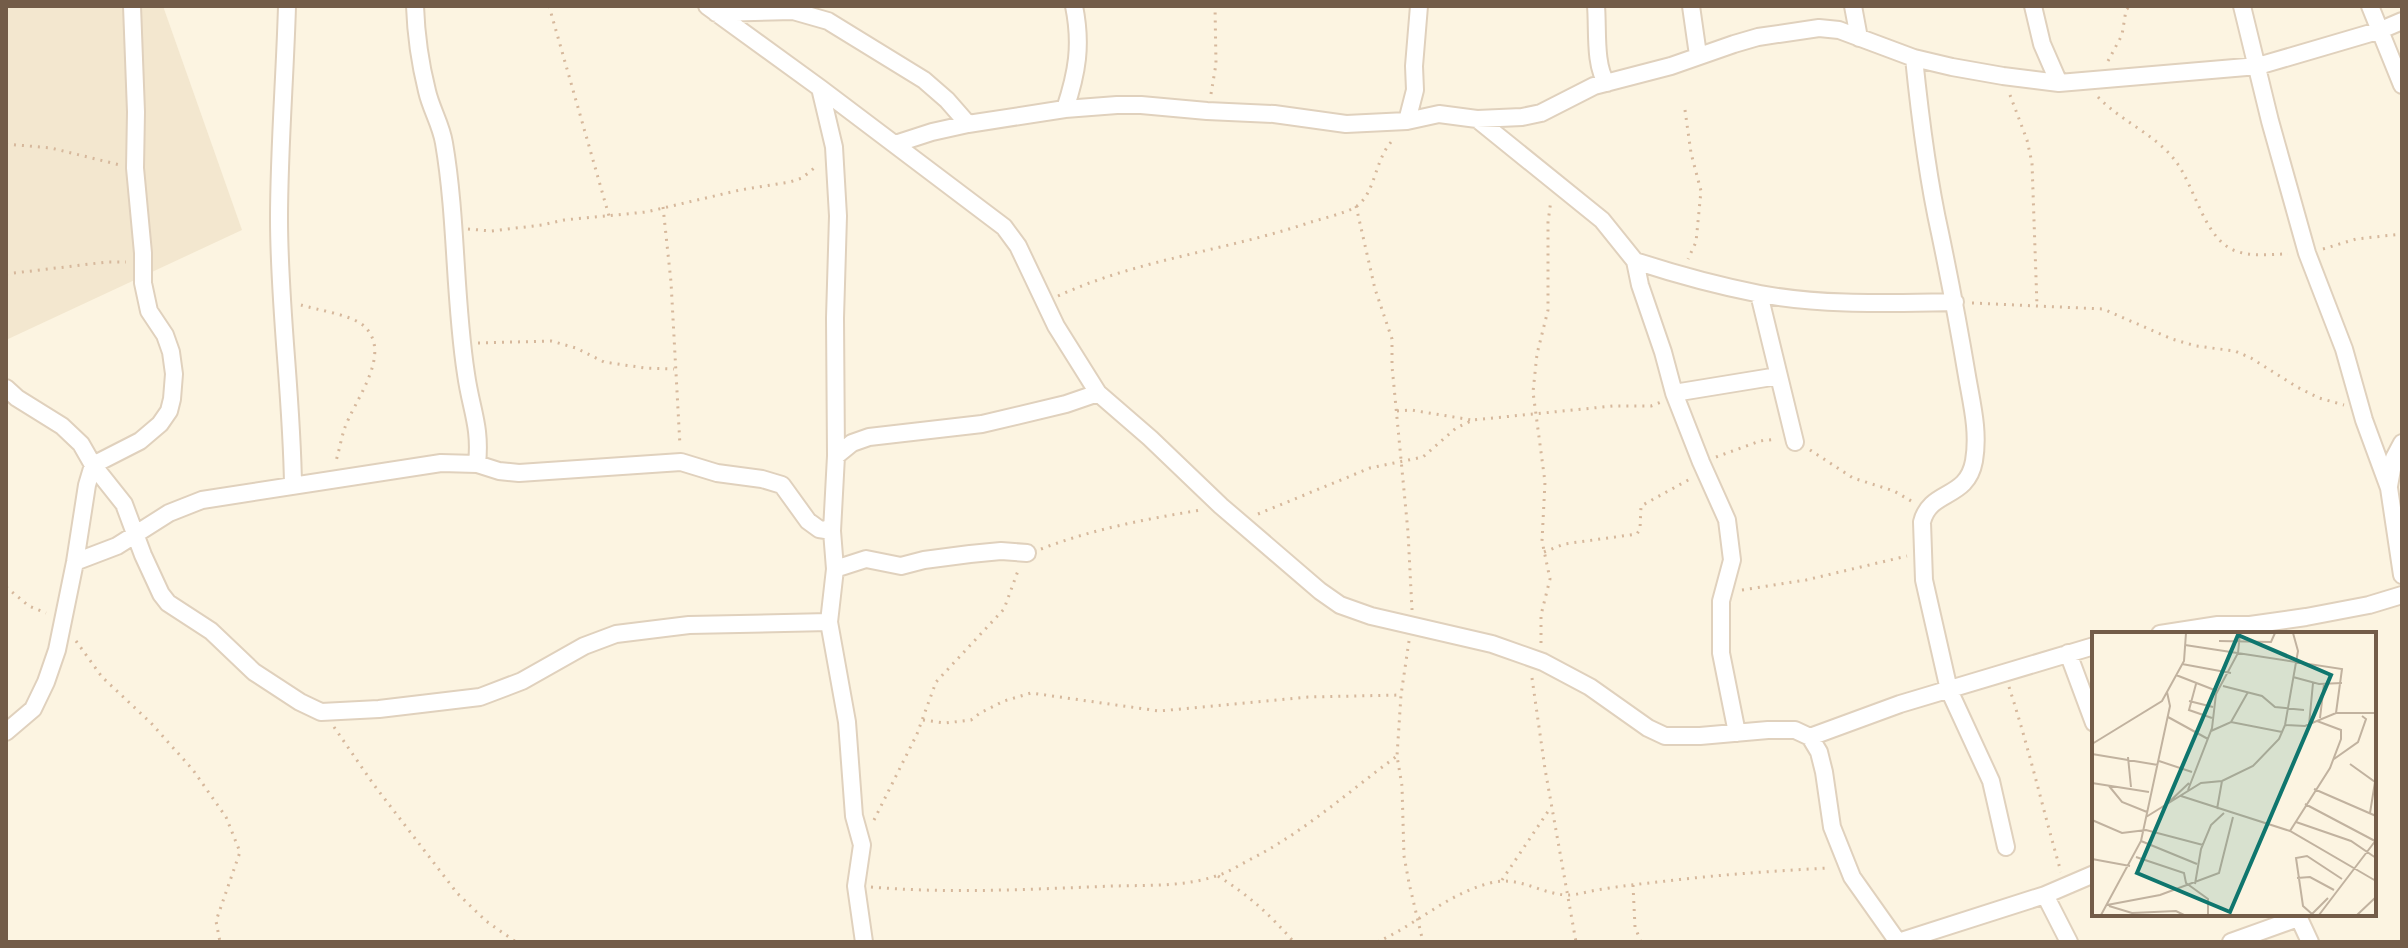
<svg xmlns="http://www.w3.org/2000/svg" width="2408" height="948" font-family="Cabin,sans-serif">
  <rect width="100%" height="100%" fill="#fcf4e1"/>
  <path fill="#f3e7cf" d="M6,6H163L242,230L6,340Z"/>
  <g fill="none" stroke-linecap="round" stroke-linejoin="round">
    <defs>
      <path id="minor" d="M287,6C285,77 279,148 279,219C279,308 292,397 293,486
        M415,6C416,34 420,63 427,91C431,109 441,124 444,143C457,219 454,297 466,374C471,410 481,426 477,464
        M707,6L820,88L1004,227L1018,246L1056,326L1098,393L1150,438L1221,506L1320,591L1340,605L1371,616L1492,644L1543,662L1590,687L1648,728L1665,736H1700L1768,730H1795L1810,737L1819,752L1824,772L1832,827L1852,877L1898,942
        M1596,6C1598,27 1594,67 1607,83
        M1691,6L1698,55
        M1853,6L1859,38
        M2033,6L2042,44L2059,83
        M2242,6L2270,121L2307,253L2344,349L2364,420L2389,488L2402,575
        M2370,6L2402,85
        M716,13L793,11L828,21L924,80L947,100L968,124
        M1914,58C1920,117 1927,175 1940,233C1950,281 1959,328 1967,376C1972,405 1979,432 1974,461C1967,500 1930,489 1922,522L1924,580L1949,690L1991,781L2006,847
        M820,88L834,147L838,216L835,318L836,456L832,531L835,569L829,622L847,722L854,816L862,845L856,886L864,942
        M1065,109C1077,73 1082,45 1074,6
        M1477,119L1602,220L1635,261L1640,285L1663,352L1674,393L1701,462L1727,520L1732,560L1721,601V653L1737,733
        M1407,121L1415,90L1414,66L1419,6
        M895,144L932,132L968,124L1065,109L1117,105H1141L1207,111L1274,114L1346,124L1407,121L1439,114L1477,119L1522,117L1541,113L1594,86L1671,66L1734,44L1758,37L1819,28L1839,30L1914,58L1952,67L2003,76L2059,83L2258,66L2381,30L2402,21
        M1635,261C1675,274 1719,286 1760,294C1824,306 1890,303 1955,302
        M1759,294L1795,442
        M6,388L17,398L62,426L81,444L93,465L124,504L143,555L161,594L168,603L211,631L254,672L300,702L321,712L379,709L480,697L522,681L584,646L616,634L689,625L829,622
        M1674,393L1778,376
        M836,456L852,443L869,437L982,424L1066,404L1098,393
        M2389,486L2394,458L2402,443
        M75,562L117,546L169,513L202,500L441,463L477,464L499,471L519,473L681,462L717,473L762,479L782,485L808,521L819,529L832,531
        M835,569L866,559L901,566L924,560L970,554L1001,551L1027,553
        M2160,634L2218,625H2250L2306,617L2369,605L2402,595
        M2068,653L2094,723
        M6,732L33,709L46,682L57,650L75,562L87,485L93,465L140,441L160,424L169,411L172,399L174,374L171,352L165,335L149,311L143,283V253L135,168L136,112L132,6
        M1810,737L1900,704L2094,646
        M2045,895L2069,942
        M2297,914L2310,942
        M1898,942L2045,895L2094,874
        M2231,942L2298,918"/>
    </defs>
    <use href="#minor" stroke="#e0d1bd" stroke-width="20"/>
    <path stroke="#d6b89c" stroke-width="3" stroke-dasharray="2 6" stroke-linecap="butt" d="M549,6L609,216
      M2108,61L2122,35L2126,10L2130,6
      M1211,94L1216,64L1215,6
      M2010,95L2027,140L2032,163L2037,306
      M2098,97C2121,121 2154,134 2174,159C2196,186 2204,243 2239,252C2255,257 2272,254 2288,254
      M1685,110L1691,153L1701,191L1696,242L1688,259
      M6,144L51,148L120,165
      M1356,206L1375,289L1392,339V366L1408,532L1412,610
      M663,207L671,282L680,446
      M468,229L491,231L542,225L564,220L646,212L740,190L790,182L802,178L818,165
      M2323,249L2356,239L2402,234
      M6,274L107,262H126
      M1058,296C1136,260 1223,251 1305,224C1319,219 1345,214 1357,206C1377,191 1374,157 1395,138
      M1972,303L2103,309L2172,339L2196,346L2235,351L2251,358L2297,387L2319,398L2344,405
      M301,305C317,310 354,315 365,327C393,355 353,402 344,430C341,440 339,451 336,461
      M478,343L551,341L576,348L604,362L645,368L674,369
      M1397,411L1411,410L1472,420
      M1810,450L1853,478L1894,491L1913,502
      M1716,457L1760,441L1777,439
      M1258,514L1370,468L1423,457L1456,428L1473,420L1613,406H1651L1661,402
      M1041,549C1093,529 1146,519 1201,510
      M1544,552L1564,544L1637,534L1640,529L1641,506L1690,479
      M6,587L29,606L46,613
      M1742,590L1806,580L1907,556
      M76,641L102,677L151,723L193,770L226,817L240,852L216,921L220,942
      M1409,641L1401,695L1397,756L1402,786L1404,856L1409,883L1423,942
      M1541,643V615L1550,579L1542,541L1545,482L1533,392L1537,354L1548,310V222L1551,200
      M1532,678L1545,769L1576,942
      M2009,687C2029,748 2043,810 2061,872
      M923,720L945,723L971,720L980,713L1004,701L1031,693L1159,711L1308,697L1401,695
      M334,727L374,785L457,893L486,921L516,942
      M874,820L917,734L936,682L1004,609L1019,568
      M1218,876C1251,897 1268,913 1294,942
      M1502,880L1551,807
      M1633,885L1635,927L1641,942
      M871,887C952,894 1033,889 1114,886C1148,885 1183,887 1216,876C1227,873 1238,866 1249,860C1303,833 1348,792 1397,756
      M1377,942C1416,925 1447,894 1490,883C1519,875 1540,894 1567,895C1579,895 1592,890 1603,889C1622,886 1640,884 1658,882C1715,875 1772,871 1829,868"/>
    <use href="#minor" stroke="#fff" stroke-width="16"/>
  </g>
  <g transform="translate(2092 632)">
    <rect width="284" height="284" fill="#fcf4e1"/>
    <path fill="none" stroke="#c1b29f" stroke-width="2" d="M127,9L179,10L183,1M93,13L250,37L244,81M90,32L139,41M84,43L125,59M201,45L227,52L250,51M104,52L97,78L120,86M131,54L170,64L183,75L212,78M97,69L121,75M76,85L116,107M228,86L232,52M139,90L156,60M193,93L206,19L201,1M217,93L221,51M119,99L139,90L190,100M0,112L70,69L92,29L94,1M0,122L66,133M36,125L39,155M242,127L266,110L274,87L270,84M67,129L100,140M258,132L283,150L278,181M0,151L57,160M17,154L30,170L55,180M222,157L284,184M96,158L120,96L124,62L146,21L148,1M89,164L198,199L284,249M76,171L97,151M213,172L283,209M125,177L130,149M54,185L109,151L130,149L161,134L187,107L193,93L213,94L244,81H284M0,188L30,201L54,198L111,213M204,190L259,209L284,226M198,199L238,136L249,107V98L225,89M49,209L105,232M44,225L92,241L94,251L116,267V283M0,227L38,234M205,246L218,245L242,258M103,252L109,217L119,193L132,181M15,273L68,263L127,241L141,185M17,274L40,281L84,279L92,283M220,282L211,274L204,226L215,224L250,247M9,283L49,209L78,74L75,60M219,283L236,266M227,283L284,208M265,283L284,265"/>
    <path fill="#0f766e" fill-opacity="0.15" stroke="#0f766e" stroke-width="4" d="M146,3L239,43L138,280L45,241Z"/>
    <rect width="284" height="284" fill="none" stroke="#735c48" stroke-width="4"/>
  </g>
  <rect width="2408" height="948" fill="none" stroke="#735c48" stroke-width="16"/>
</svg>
